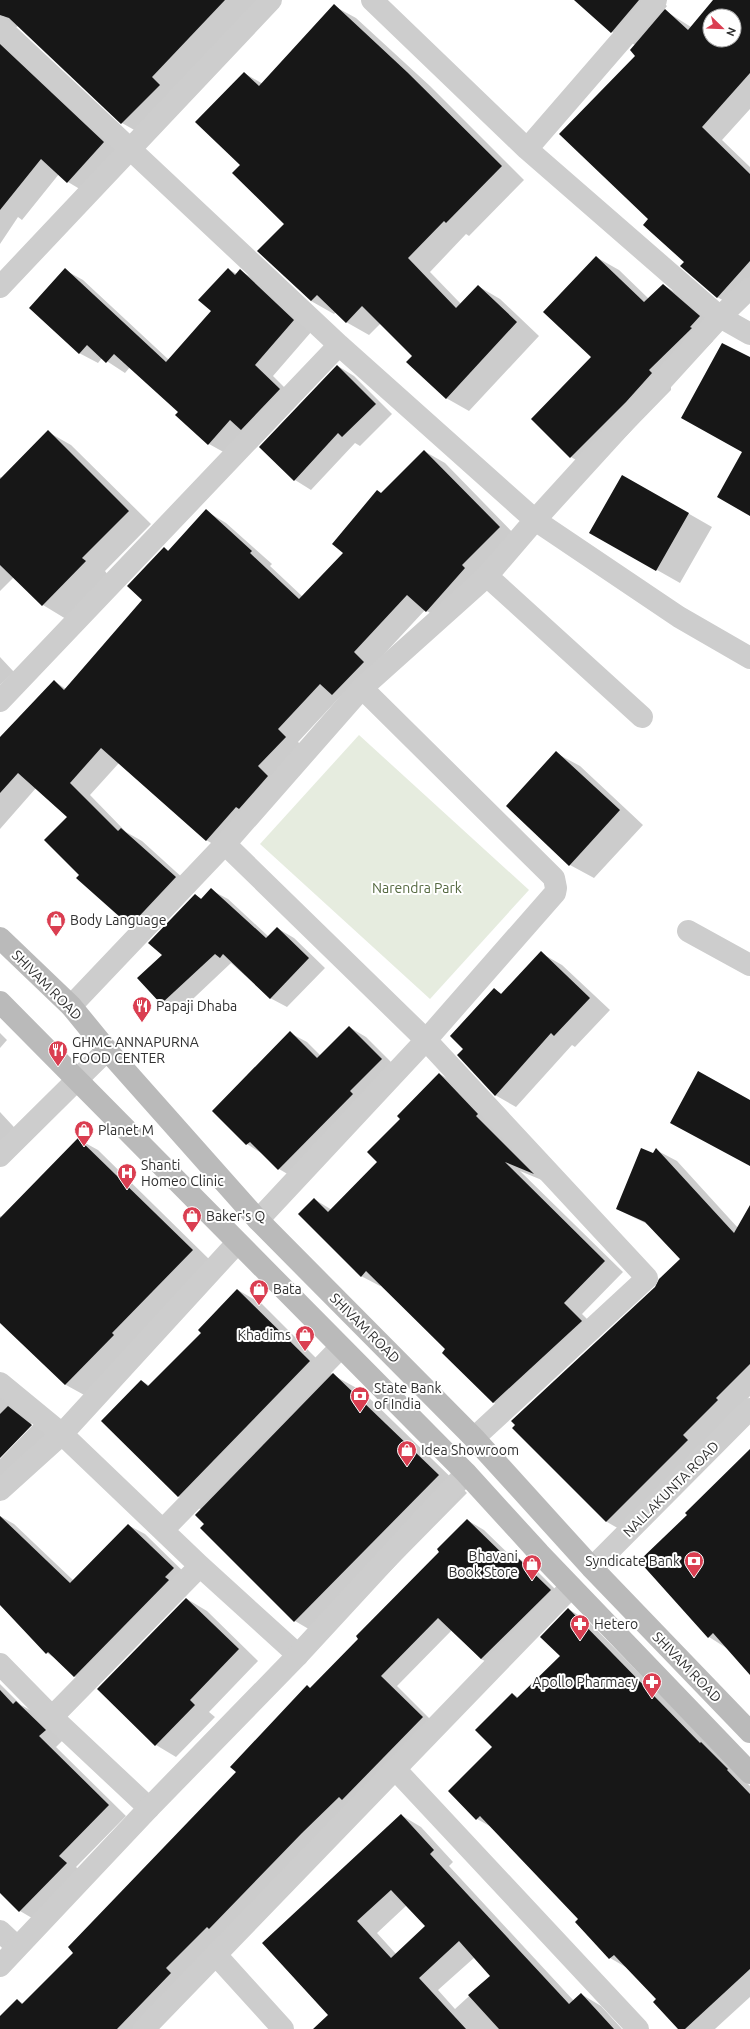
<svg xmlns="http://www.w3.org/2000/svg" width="750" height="2029" font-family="Ubuntu,sans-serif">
  <rect width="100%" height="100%" fill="#fff"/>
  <path fill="#e6ecdf" d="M359,735L529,890L430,999L260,844Z"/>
  <path fill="#0003" fill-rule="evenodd" d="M0,0H265L143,135L122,123L18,26L12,30L124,155L88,194L68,182L59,174L22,220L18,217L0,244Z
    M576,0H667L664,3L667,6L664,10L691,27L715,0H750V109L722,140L750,167V297L739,309L717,297L650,219L635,45L612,32ZM710,16H734V40H710Z
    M334,6L356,18L430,86L524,180L469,236L466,234L430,272L461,304L478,286L500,299L539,336L469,411L446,398L413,356L381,323L369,335L346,322L336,312L334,314L311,301L259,251L285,224L241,165L244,73L263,84Z
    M596,257L619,270L649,299L663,285L685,298L722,330L712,340L713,341L671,384V390L593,470L571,457L532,419L593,357Z
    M228,269L237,274L240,271L259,281L312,331L273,376L297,400L227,454L209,444L179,412L130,367L125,373L102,358L98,363L79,353L65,270L83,280L169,360L213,311Z
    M338,366L354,376L392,414L360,446L355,443L311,490L295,480L260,447Z
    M48,432L71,445L151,524L105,571L108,575L66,619L43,605L14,577L0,591V477L2,478Z
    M424,451L445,463L520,540L447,623L425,610L374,665L339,698L298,742L306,749L227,852L206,840L119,763L90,795L126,832L142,841L196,890L151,937L130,925L81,875L68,817L36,788L0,829V739L54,681L66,689L143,600L164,548L169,551L206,511L226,523L272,564L270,566L303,597L344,553L381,494Z
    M623,476L712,527L680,583L590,532Z
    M0,657L14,672L0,685Z
    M556,753L580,766L643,825L594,878L570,865Z
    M211,890L228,899L269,937L277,928L294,938L325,968L287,1007L270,998L231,963L178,1013L162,1003L139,978L163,955L195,895L202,899Z
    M541,953L562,965L610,1010L575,1047L572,1045L516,1107L495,1095L494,989L502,994Z
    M349,1027L366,1037L398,1069L296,1179L279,1169L263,1154L247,1144L290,1033L307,1042L321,1056Z
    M0,1033L7,1040L0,1048Z
    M440,1074L458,1085L549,1183L520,1171L623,1272L582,1314L600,1332L512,1413L494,1403L443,1353L447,1349L381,1285L380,1286L361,1276L314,1199L332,1210L379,1162L401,1119Z
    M0,1112L25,1139L0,1164Z
    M78,1139L98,1150L212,1262L86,1396L66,1385L0,1321V1216L2,1217Z
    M656,1150L677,1161L738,1228L750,1207V1396L628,1534L607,1522L514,1428L656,1288L681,1259L651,1226L617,1209Z
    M238,1290L262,1304L333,1375L362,1391L467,1493L324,1638L295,1621L201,1528L206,1524L202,1510L178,1496L142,1381L150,1386L202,1333Z
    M0,1387L33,1422L0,1456Z
    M34,1424L51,1437L0,1490V1459Z
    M750,1450V1673L728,1649L709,1637L688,1515Z
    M0,1516L14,1524L74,1581L128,1525L145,1534L190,1578L91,1686L74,1676L55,1658L47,1653L0,1605Z
    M467,1520L484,1530L514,1559L516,1557L533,1567L566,1600L498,1668L481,1659L452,1630L397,1686L439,1728L143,2029H0V2017L17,2000L24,2004L75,1953L237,1772L307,1686L311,1689L441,1552Z
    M187,1599L207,1611L258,1661L209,1712L215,1717L176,1757L156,1745L98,1689Z
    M568,1609L587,1620L750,1786V1997L715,2029H680L658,1999L629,1969L610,1958L580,1919L495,1829L477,1819L494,1747L513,1694L519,1698L561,1656Z
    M0,1684L21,1705L34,1712L63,1740L56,1747L126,1816L76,1867L84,1874L37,1921L20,1911L0,1892Z
    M401,1815L421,1827L453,1862L449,1866L574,2001L581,1994L601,2006L622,2029H327L330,2015L264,1943ZM407,1905L426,1926L396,1954L377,1933ZM475,1957L491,1976L455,2009L438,1990Z"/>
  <path fill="#171717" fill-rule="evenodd" d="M0,0H225L152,77L160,85L121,124L9,18L0,15Z
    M574,0H639L611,33Z
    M713,0H750V73L702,127L750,174V261L717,298L680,266L684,262L643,225L648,219L559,134L635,56L630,50L665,9L688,30ZM710,16H734V40H710Z
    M334,4L407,72L502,166L446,223L444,221L408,258L456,308L478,285L517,322L446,399L406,362L412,356L362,306L346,323L317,295L311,301L257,251L284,224L232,173L240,165L195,122L244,72L259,86Z
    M0,44L104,142L67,183L41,159L0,210Z
    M596,256L644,302L663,284L700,316L690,327L692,328L649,370L652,373L626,402L570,458L531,419L591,357L543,312Z
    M65,268L166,362L211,311L198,300L228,268L235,275L240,269L294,320L255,365L280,389L241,430L230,420L208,445L175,415L178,412L114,354L106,363L87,345L79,354L29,308Z
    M722,343L750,357V516L717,497L742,452L681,418Z
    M337,365L376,404L342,437L338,433L294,481L259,447Z
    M48,430L129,511L82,558L86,561L42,606L0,565V479Z
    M424,450L500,527L462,565L465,568L426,612L407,595L354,652L364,662L332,695L320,684L278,729L286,737L258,766L268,776L239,809L236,807L206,841L101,748L70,783L118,831L121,828L176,877L130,926L76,878L79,875L44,840L67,817L18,773L0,793V737L54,680L64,690L142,600L127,586L164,547L168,551L206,509L252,551L250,553L299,599L343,553L332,544L377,490L381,493Z
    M622,475L689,513L656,571L589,533Z
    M556,751L620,810L569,866L506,806Z
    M211,888L266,938L277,927L309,958L270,999L223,954L220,958L215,954L161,1004L137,978L162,955L148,943L195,894L201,899Z
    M541,951L590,998L554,1036L551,1033L495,1096L457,1055L463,1049L450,1036L494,988L501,994Z
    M349,1026L382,1059L350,1091L353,1094L278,1170L250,1142L246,1145L212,1111L290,1031L317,1058Z
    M698,1071L750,1100V1166L670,1123Z
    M439,1073L478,1114L476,1116L534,1174L505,1162L605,1261L564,1303L582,1321L493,1403L442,1353L445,1349L366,1271L361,1277L298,1214L314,1198L328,1212L377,1162L367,1152L400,1119L397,1116Z
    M78,1138L193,1250L112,1333L114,1335L65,1385L0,1323V1218Z
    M641,1148L653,1153L656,1148L734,1233L750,1205V1364L716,1398L718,1400L683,1435L688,1440L606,1522L512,1428L515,1425L511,1421L655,1287L659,1279L680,1259L645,1222L616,1209Z
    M237,1289L310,1361L178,1497L101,1421L141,1380L148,1386L201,1333L198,1330Z
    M333,1373L439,1475L294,1622L200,1528L204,1524L195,1515Z
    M8,1406L32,1425L0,1458V1414Z
    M750,1449V1675L713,1633L708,1638L639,1561L687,1515L685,1513Z
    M0,1516L70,1583L128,1524L174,1568L165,1577L169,1580L74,1677L48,1652L46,1654L0,1605Z
    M467,1519L511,1562L516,1556L551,1590L481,1659L438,1618L381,1676L423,1717L342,1800L339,1797L302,1833L209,1929L207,1927L166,1968L171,1973L117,2029H0V2016L17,1999L22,2004L73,1953L68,1947L236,1772L230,1767L307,1685L310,1688L358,1639L356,1636L439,1552L437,1549Z
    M186,1598L239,1649L190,1700L195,1705L155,1746L97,1689Z
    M568,1608L700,1743L701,1742L728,1769L727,1770L750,1794V1969L685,2029H678L653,2002L656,1999L614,1955L609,1959L575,1922L578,1919L480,1816L476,1820L448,1791L492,1747L475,1730L512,1693L517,1698L560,1656L540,1637Z
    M0,1690L13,1704L16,1701L46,1730L39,1736L109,1805L59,1856L67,1863L19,1912L0,1893Z
    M401,1814L434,1850L430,1854L569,2004L581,1993L614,2029H499L468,1995L490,1976L459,1941L419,1978L466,2029H313L328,2015L262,1943ZM391,1890L425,1926L391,1958L357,1921Z"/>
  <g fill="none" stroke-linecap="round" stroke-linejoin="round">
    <path stroke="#cdcdcd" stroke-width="22" d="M372,0L527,149L720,317L750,334
      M0,27L339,345L535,520L679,617L750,658
      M527,149L656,0
      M0,287L271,0
      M487,576L642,717
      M0,701L339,345
      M225,844L426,1040L647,1278L474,1438
      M688,931L750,965
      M71,1006L225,844L362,688L487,576L535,520L720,317L750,288
      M0,1156L107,1050
      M258,1220L426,1040L555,893L556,888L554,878L362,688
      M0,1383L62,1434L200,1566L298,1655
      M0,1490L62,1434L237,1243
      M163,1530L340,1348
      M0,1664L52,1717L149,1808
      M52,1717L200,1566
      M396,1770L638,2029
      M0,1931L17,1947
      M216,1955L283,2029
      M144,2029L571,1587"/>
    <path stroke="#cdcdcd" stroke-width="22" d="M592,1568L750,1409
      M0,1966L149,1808L298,1655L466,1473"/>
    <path stroke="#bababa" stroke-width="22" d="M0,938L71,1006L107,1050L258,1220L474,1438L592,1568L750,1732
      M0,1002L466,1473L539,1553L750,1773"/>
  </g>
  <defs>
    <symbol id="shop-pin" viewBox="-11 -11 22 30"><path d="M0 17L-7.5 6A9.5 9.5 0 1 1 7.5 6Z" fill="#da3e51" stroke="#fff"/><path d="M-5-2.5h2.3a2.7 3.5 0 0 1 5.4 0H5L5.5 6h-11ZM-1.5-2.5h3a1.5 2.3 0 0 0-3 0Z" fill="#fff"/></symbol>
    <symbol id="restaurant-pin" viewBox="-11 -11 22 30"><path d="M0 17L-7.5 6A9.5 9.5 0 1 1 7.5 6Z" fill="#da3e51" stroke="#fff"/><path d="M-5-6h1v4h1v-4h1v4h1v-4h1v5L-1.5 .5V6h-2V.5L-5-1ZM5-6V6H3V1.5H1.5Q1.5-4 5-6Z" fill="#fff"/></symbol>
    <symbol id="hospital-pin" viewBox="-11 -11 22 30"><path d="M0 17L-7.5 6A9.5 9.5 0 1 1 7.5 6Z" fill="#da3e51" stroke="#fff"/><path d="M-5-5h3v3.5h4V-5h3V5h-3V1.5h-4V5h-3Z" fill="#fff"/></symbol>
    <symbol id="bank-pin" viewBox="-11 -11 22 30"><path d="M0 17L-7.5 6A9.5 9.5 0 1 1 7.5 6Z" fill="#da3e51" stroke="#fff"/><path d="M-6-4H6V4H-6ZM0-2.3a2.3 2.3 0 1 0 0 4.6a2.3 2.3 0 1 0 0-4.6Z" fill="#fff"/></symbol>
    <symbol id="pharmacy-pin" viewBox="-11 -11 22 30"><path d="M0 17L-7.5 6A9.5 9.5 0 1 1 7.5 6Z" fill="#da3e51" stroke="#fff"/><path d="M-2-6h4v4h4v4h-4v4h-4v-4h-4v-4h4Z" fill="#fff"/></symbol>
  </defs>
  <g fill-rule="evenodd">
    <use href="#shop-pin" x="45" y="909" width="22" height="30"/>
    <use href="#restaurant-pin" x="131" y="995" width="22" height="30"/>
    <use href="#restaurant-pin" x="47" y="1039" width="22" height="30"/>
    <use href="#shop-pin" x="73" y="1119" width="22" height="30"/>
    <use href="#hospital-pin" x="116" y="1162" width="22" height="30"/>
    <use href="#shop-pin" x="181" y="1205" width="22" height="30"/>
    <use href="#shop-pin" x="248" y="1278" width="22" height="30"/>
    <use href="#shop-pin" x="294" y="1324" width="22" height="30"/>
    <use href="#bank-pin" x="349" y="1385" width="22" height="30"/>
    <use href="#shop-pin" x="396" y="1439" width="22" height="30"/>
    <use href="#bank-pin" x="683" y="1550" width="22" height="30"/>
    <use href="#shop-pin" x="521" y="1553" width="22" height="30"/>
    <use href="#pharmacy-pin" x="569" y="1613" width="22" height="30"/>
    <use href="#pharmacy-pin" x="641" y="1671" width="22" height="30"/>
  </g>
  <g text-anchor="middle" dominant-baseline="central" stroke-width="4" stroke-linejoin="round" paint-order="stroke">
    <g font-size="14" fill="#556940" stroke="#fff">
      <text x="417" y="888">Narendra Park</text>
    </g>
    <g font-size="14" fill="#303030" stroke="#fff" text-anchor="start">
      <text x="70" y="920">Body Language</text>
      <text x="156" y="1006">Papaji Dhaba</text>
      <text x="72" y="1042">GHMC ANNAPURNA<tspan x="72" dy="16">FOOD CENTER</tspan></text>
      <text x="98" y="1130">Planet M</text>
      <text x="141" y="1165">Shanti<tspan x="141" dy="16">Homeo Clinic</tspan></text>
      <text x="206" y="1216">Baker's Q</text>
      <text x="273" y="1289">Bata</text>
      <text x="291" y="1335" text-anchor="end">Khadims</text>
      <text x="374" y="1388">State Bank<tspan x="374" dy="16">of India</tspan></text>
      <text x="421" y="1450">Idea Showroom</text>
      <text x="518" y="1556" text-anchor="end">Bhavani<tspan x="518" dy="16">Book Store</tspan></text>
      <text x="680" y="1561" text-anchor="end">Syndicate Bank</text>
      <text x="594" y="1624">Hetero</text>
      <text x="638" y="1682" text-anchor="end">Apollo Pharmacy</text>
    </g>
    <g font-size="14" fill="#303030" stroke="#fff">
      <text transform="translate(47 985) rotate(45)">SHIVAM ROAD</text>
      <text transform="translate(365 1328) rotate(45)">SHIVAM ROAD</text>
      <text transform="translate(671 1489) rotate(-45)">NALLAKUNTA ROAD</text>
      <text transform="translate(687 1667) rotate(46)">SHIVAM ROAD</text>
    </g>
  </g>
  <g transform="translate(722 28) rotate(113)"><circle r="19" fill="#ffffff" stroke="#acacac"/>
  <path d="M0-3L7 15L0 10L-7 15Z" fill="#da3e51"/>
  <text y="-6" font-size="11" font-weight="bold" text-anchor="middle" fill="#303030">N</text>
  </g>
</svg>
